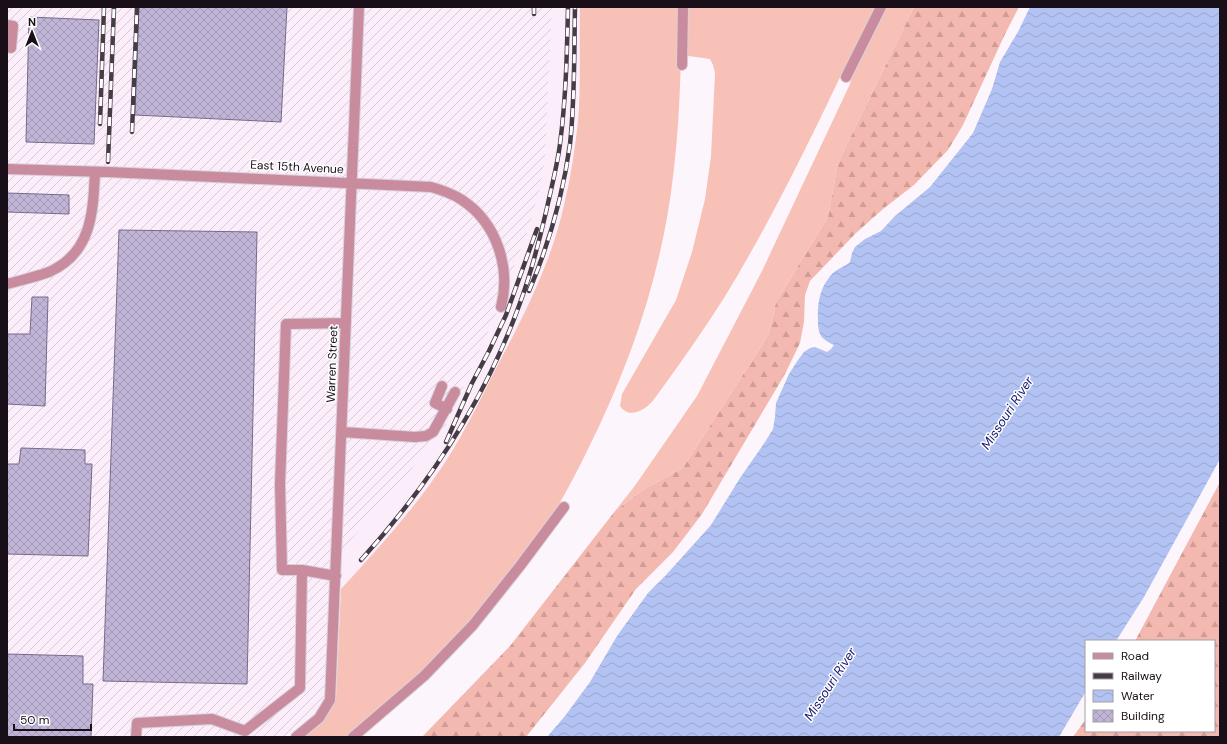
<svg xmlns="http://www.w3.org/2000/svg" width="1227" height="744" font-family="'DM Sans',sans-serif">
  <defs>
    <pattern id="industrial-furrows" width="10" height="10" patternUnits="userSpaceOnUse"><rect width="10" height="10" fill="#fbedfa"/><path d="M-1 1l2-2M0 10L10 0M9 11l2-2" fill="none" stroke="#d7cad6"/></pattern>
    <pattern id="forest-firs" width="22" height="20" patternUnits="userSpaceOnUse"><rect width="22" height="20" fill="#f3b8af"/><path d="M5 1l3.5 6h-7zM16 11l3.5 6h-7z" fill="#d09d96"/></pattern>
    <pattern id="water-waves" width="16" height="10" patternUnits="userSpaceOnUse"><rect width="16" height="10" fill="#b2c2f2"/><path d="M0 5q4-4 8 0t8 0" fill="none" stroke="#98a6cf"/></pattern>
    <pattern id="building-cross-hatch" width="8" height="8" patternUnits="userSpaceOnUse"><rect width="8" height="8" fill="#c0b5d7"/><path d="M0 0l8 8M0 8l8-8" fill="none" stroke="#a49ab8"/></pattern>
  </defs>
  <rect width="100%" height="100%" fill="#fcf6fc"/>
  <path fill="#fbedfa" d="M552,7H580L579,70L578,120L572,164L565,203L556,233L546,262L536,290L523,316L461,436L446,462L430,485L391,535L341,589L342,549L442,433L495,317L529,227L540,188L545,160Z"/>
  <path fill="url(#industrial-furrows)" d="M7,7H552L545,160L540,188L529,227L495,317L442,433L337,556L330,700L284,737H7Z"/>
  <path fill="#f8c1b8" d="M580,7H914L838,163L828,217L776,302L769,334L683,468L643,490L615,511L634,487L697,396L761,273L850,84L852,76L851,72L847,70L842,73C806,149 768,226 724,298C701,334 677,368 652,402C643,411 629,419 620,406L622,394L676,300L692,252L705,199L711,156L715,73L713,65L710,59L681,55C680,96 678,137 673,177C662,272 631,363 589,447C573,480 555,514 534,543C525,556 514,568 504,580C479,610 454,640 425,668C401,692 375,714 349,737H301L328,714L336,697L341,589C378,549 414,509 444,464C467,429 484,391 503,355C529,306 553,256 565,201C571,175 575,148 578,121C581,83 579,45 580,7Z"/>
  <path fill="url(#forest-firs)" d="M914,7H1019L1006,32L963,125L948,150L914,185L883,209L855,234L810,281L805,295L804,322L800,343L785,374L702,514L673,552L636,589L585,663L526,737H422L510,646L615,511L643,490L683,468L769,334L776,302L828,217L838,163Z
    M1220,482V737H1073L1086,719V731H1214V641H1135Z"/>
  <path fill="url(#water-waves)" d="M1030,7H1220V459L1144,597L1116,641H1086V691L1059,737H547L565,716L590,682L617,636L648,593L666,575L711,525L740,478L765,442L773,429L775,417L776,403L789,374L798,360L804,352L810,348L815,347L827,352L831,349L834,345C829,343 824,340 821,336C818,331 818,326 818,321C817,303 820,287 832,274C838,268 844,267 850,262L852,253L855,247L865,239L881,231L895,216L930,187L973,133L992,89L1000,62L1019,30Z"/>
  <path fill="url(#building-cross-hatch)" stroke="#766b8a" d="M139,7H287L281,122L135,115Z
    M29,17L99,20L94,144L26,142Z
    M7,193L69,195V214L7,212Z
    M119,230L257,232L247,684L103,681Z
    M32,297H48L45,406L7,404V334H30Z
    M21,448L85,450V464H92L88,556L7,554V464H19Z
    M7,654L83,656V684H93L91,737H7Z"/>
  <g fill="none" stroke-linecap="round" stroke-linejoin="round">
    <defs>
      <path id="minor" d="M7,25L13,26L11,48L7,47
        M682,65L683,7
        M846,77L881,7
        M7,169L108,172L431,187C442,190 453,194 462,200C497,223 511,268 501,307
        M7,284C21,280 36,277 49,272C92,253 93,212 95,172
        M442,386L435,403L447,409
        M342,432L415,437L426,436L433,432L455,392
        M336,576L302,570H282L280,484L286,324L346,323
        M136,737L137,723L212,719L245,731L300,688L302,570
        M296,737L319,718L330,700L359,7
        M353,737L424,676L473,625L520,566L564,507"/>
    </defs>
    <use href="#minor" stroke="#d8d1d8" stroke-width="12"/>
    <use href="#minor" stroke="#c98b9e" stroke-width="10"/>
    <defs>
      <path id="rail" d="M534,14V7
        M100,124L104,7
        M132,132L137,7
        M108,162L114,7
        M529,291C549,244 563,195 570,144C575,99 574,53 575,7
        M446,442L472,383L489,351L506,315L537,229
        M361,560C429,485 486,398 520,303C531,273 539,242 546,212C551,189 557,167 560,144C566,98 567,53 568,7"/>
    </defs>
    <use href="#rail" stroke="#463c45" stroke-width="4.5"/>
    <use href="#rail" stroke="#fff" stroke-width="3" stroke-dasharray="9" stroke-linecap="butt"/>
  </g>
  <g text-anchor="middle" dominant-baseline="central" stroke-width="3" stroke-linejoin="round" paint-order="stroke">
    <g font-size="12" fill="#190f18" stroke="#fff">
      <text transform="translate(297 167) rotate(3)">East 15th Avenue</text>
      <text transform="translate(332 364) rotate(-88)">Warren Street</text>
    </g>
    <g font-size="13" font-style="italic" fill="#141770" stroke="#fff">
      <text transform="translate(1007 413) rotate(-57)">Missouri River</text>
      <text transform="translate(830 684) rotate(-57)">Missouri River</text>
    </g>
  </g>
  <rect width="1227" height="744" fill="none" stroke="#190f18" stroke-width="16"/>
  <rect x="1085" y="640" width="130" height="92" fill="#ffffff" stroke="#a39fa3"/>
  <rect x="1093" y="653" width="20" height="6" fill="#c98b9e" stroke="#a39fa3"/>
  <text x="1121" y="660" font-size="12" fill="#190f18">Road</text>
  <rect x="1093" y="673" width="20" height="6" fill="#463c45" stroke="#a39fa3"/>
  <text x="1121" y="680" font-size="12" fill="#190f18">Railway</text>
  <rect x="1093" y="690" width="20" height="12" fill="url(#water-waves)" stroke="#a39fa3"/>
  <text x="1121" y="700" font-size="12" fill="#190f18">Water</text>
  <rect x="1093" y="710" width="20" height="12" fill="url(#building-cross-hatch)" stroke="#a39fa3"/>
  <text x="1121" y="720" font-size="12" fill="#190f18">Building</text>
  <g transform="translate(32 32)" stroke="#ffffff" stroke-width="3" paint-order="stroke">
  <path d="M0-3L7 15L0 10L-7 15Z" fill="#190f18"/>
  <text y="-6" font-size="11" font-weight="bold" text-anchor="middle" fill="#190f18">N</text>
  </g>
  <path d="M14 724v6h77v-6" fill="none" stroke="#190f18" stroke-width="2"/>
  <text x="20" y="724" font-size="12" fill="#190f18" stroke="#ffffff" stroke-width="3" paint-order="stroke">50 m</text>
</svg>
